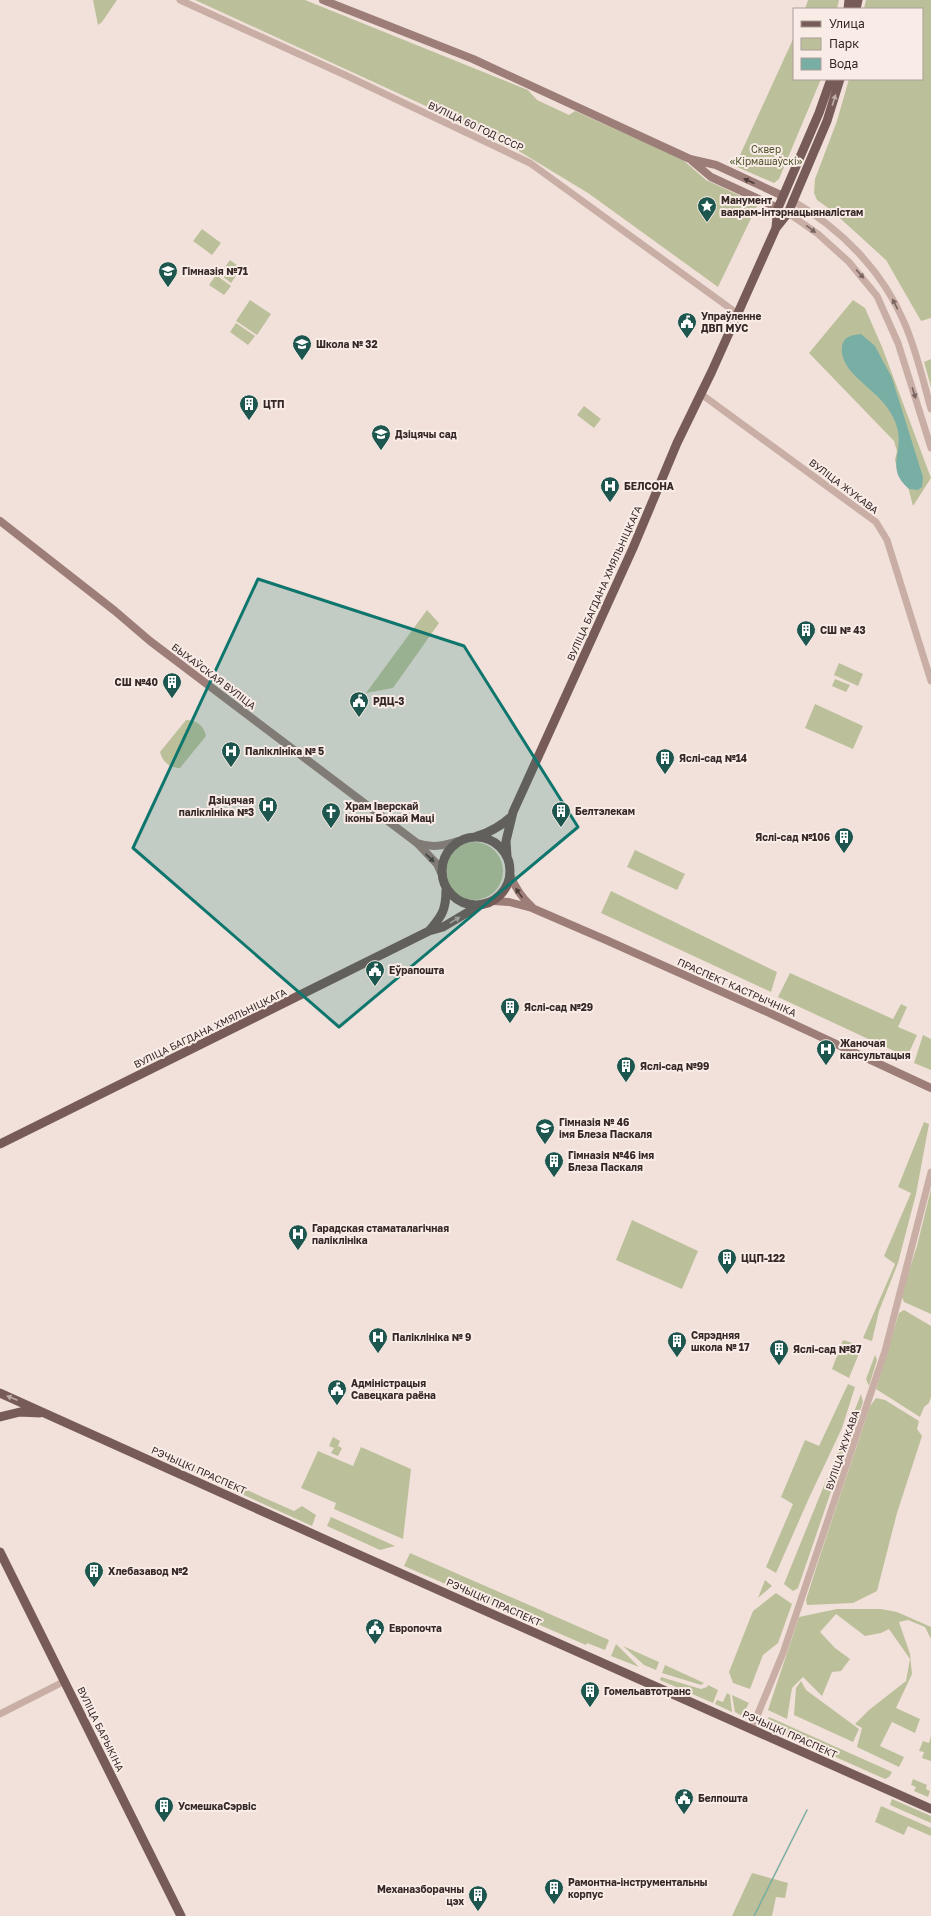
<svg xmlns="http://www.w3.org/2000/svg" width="931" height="1916" font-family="'Golos Text',sans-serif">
  <rect width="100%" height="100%" fill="#f1e1da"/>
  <path fill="#bcc09a" d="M93,0H117L102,22L98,25Z
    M195,0H305L528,90L537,100L569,115L575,111L682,159L706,180L758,204L718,287L588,193L504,142Z
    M808,0H839L837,9H805Z
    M866,0H931V318L921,321L886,260L831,210L817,200L814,193L815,179L837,121L849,79H922V9H864Z
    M794,37V79H821L779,179L774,183L735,166Z
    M202,229L221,243L212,255L193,241Z
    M230,260L241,268L237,274L225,267Z
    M224,268L236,276L231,283L219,274Z
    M216,275L231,286L224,295L209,285Z
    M250,300L271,314L257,335L236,321Z
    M853,300L865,308L882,347L931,478L913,506L908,487L899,475L895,460L897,451L894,441L809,353Z
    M236,323L255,336L248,345L230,332Z
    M931,359V387L924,362Z
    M584,406L601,419L594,428L577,415Z
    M427,610L439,623L393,688L366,693Z
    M839,663L863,674L858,686L834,675Z
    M835,679L850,685L846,692L832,686Z
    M815,704L863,726L853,749L805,728Z
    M186,720C197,720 204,726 206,736L180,768C169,768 163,762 160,752Z
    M445 871a29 29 0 1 1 58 0a29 29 0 1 1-58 0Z
    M635,850L685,874L677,890L627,867Z
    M611,891L777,972L771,992L601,913Z
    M790,973L893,1019L901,1004L907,1007L898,1027L917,1035L907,1057L778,997Z
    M923,1035L931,1039V1070L914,1063Z
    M924,1122L929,1124L916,1194L898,1263L879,1311L872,1341L863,1338L895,1264L884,1256L911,1193L898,1187Z
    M931,1189V1314L904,1302L901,1295L917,1246Z
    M632,1220L698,1251L682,1289L616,1260Z
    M904,1310L931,1326V1397L929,1403L924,1407L920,1417L876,1389L899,1313Z
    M843,1340L862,1346L849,1378L832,1369Z
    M875,1355L877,1360L869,1386L866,1379Z
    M848,1384L855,1387L842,1428L809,1498L776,1573L766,1567L793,1504L781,1497L805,1440L819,1446Z
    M861,1394L863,1402L840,1468L831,1470Z
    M876,1398L885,1400L919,1421L917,1429L922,1436L897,1513L877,1591L853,1603L807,1605L806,1600C826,1535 849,1471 870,1406Z
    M333,1437L340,1441L338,1446L342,1448L338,1456L331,1453L334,1448L329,1446Z
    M361,1447L411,1469L403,1539L334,1509L336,1503L301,1488L318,1451L353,1466Z
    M182,1461L294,1511L302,1506L316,1515L312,1526L180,1466Z
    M836,1477L798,1588L793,1591L784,1584L827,1478Z
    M331,1517L395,1546L380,1550L327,1526Z
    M410,1553L609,1640L605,1650L587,1643L586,1645L404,1566Z
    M765,1580L772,1586L758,1598Z
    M776,1593L792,1604L778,1643L763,1655L750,1689L733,1683L729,1672L753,1611Z
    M837,1609H881L897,1612L931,1627V1639L925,1627L908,1620L899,1622L910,1654L912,1674L896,1708L920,1719L915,1733L892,1722L880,1746L904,1757L899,1767L857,1747L862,1728L855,1724L869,1710L906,1681L910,1659L889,1629L881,1633L865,1636L836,1614L820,1632L835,1648L850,1659L841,1671L832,1672L822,1696L803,1677L792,1688L787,1719L768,1710L799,1617Z
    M616,1644L639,1667L611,1656Z
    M623,1646L659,1662L656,1670L644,1665Z
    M665,1665L704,1683L701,1685L662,1673Z
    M661,1677L701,1689L707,1687L708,1685L718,1690L713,1703L660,1680Z
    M801,1681L806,1690L859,1729L853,1742L794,1715L796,1688Z
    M727,1693L730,1695L732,1712L715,1704L717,1700L723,1702Z
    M732,1695L749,1703L742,1716L735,1712Z
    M769,1717L892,1772L889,1777L885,1779L770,1728L767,1721Z
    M931,1736V1761L922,1758L924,1752L919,1751L923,1741L929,1743Z
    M913,1779L927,1785L926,1789L930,1791L928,1797L914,1791L916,1787L911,1785Z
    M892,1799L931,1816V1823L890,1805Z
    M881,1806L931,1828V1836L908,1826L904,1835L875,1822Z
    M752,1873L788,1883L785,1898L776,1897L772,1916H732Z"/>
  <path fill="#79aea5" d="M861,334L875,346L892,378L923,477L922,487L918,490L909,489C886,469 902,455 898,432C897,425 894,418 890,412C878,389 838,373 842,346C844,336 852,335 861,334Z"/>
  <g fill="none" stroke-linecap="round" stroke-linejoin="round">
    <path stroke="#79aea5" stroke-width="1.5" d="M754,1916L807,1810"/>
    <path stroke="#c9aea6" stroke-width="7" d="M180,0L345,75L530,163L738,314
      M793,201C841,229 882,270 904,322C916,349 923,380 931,409
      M788,213L818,234L849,262L877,296L898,343L931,448
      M701,394L876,522L887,540L931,681
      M0,1714L65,1681
      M752,1728L783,1653L885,1351L931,1172"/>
    <path stroke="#9d7d77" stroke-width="8" d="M323,0L473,59L690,159L716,165L783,196
      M692,161L711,177L778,208
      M0,521L115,611L150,641L417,843L437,864L441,873
      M417,843C432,848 443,846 458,841
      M510,874C515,888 521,897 532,907
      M493,901L509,902L532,908L606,940L776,1016L931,1088"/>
    <path stroke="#775b58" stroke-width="9" d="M848,9L849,0
      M856,9L858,0
      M776,227L778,208L819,113L831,79
      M477,836C491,832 501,826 512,816
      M442 871a34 34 0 1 1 68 0a34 34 0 1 1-68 0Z
      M507,856L506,841L513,812L633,548L677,443L712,371L776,228L788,213L793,201L827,121L840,79
      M429,931C442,916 446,910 446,890
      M0,1144L429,931L443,927L480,905
      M0,1393L344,1548L931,1809
      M0,1417L20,1412L40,1413
      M0,1552L181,1916"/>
  </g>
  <defs><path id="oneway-solid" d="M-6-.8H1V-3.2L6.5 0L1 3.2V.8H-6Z"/></defs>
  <g fill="#beaba6">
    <use href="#oneway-solid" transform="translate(834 100) rotate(-73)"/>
    <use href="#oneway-solid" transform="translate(455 920) rotate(-31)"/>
    <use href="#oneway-solid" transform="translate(12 1398) rotate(-157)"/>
  </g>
  <g fill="#4f3d3b">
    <use href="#oneway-solid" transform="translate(749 181) rotate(-155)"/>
    <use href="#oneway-solid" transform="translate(430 858) rotate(44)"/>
    <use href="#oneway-solid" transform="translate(519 893) rotate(-125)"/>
  </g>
  <g fill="#786460">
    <use href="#oneway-solid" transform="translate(811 229) rotate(37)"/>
    <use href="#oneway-solid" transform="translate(860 274) rotate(48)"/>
    <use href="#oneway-solid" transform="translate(895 304) rotate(-117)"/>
    <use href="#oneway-solid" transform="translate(914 393) rotate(72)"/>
  </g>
  <path fill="#0f766e" fill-opacity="0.2" stroke="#0f766e" stroke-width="3" stroke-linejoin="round" d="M258,579L464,646L578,827L339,1027L133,848Z"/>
  <defs>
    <symbol id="sight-pin" viewBox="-11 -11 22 30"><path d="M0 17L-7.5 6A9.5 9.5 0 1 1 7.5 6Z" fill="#1c564e" stroke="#f9ece6"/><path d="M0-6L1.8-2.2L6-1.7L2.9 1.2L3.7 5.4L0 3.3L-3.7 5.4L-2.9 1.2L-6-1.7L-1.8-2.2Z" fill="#fff"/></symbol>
    <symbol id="school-pin" viewBox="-11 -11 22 30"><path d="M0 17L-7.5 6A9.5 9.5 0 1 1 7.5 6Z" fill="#1c564e" stroke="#f9ece6"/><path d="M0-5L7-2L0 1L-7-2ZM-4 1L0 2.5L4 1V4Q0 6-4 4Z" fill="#fff"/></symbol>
    <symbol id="civic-pin" viewBox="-11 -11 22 30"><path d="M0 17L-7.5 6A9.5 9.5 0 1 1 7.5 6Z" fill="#1c564e" stroke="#f9ece6"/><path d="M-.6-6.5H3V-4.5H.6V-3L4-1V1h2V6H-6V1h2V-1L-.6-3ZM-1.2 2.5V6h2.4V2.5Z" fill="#fff"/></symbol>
    <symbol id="building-pin" viewBox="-11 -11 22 30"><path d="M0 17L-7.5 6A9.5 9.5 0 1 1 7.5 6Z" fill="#1c564e" stroke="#f9ece6"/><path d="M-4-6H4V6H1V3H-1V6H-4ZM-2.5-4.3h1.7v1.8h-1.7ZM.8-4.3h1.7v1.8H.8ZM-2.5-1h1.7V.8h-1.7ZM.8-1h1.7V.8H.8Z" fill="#fff"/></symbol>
    <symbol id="hospital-pin" viewBox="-11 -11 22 30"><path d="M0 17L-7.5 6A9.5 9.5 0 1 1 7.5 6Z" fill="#1c564e" stroke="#f9ece6"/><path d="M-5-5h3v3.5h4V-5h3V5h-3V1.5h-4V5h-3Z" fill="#fff"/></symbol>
    <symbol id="church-pin" viewBox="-11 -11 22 30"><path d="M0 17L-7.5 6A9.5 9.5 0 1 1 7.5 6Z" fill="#1c564e" stroke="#f9ece6"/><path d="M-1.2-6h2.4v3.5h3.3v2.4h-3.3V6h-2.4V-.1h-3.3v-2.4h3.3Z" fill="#fff"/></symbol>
  </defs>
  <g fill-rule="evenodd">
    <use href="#sight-pin" x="696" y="195" width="22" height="30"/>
    <use href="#school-pin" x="157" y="260" width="22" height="30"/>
    <use href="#civic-pin" x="676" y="311" width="22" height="30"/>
    <use href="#school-pin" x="291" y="333" width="22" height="30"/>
    <use href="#building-pin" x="238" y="393" width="22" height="30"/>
    <use href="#school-pin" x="370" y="423" width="22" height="30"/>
    <use href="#hospital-pin" x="599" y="475" width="22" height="30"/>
    <use href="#building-pin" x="795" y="619" width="22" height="30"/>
    <use href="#building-pin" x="161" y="671" width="22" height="30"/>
    <use href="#civic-pin" x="348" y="690" width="22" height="30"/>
    <use href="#hospital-pin" x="220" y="740" width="22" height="30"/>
    <use href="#building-pin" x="654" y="747" width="22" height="30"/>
    <use href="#hospital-pin" x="257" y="795" width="22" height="30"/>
    <use href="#building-pin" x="550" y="800" width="22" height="30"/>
    <use href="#church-pin" x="320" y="801" width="22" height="30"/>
    <use href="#building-pin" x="833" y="826" width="22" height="30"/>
    <use href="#civic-pin" x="364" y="959" width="22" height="30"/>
    <use href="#building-pin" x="499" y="996" width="22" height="30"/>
    <use href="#hospital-pin" x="815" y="1038" width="22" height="30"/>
    <use href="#building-pin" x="615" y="1055" width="22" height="30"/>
    <use href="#school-pin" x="534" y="1117" width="22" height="30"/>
    <use href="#building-pin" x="543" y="1150" width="22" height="30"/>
    <use href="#hospital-pin" x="287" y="1223" width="22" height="30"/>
    <use href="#building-pin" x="716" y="1247" width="22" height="30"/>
    <use href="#hospital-pin" x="367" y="1326" width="22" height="30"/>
    <use href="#building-pin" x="666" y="1330" width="22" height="30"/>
    <use href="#building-pin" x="768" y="1338" width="22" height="30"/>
    <use href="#civic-pin" x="326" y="1378" width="22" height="30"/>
    <use href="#building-pin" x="83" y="1560" width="22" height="30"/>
    <use href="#civic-pin" x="364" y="1617" width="22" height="30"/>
    <use href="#building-pin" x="579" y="1680" width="22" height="30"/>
    <use href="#civic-pin" x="673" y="1787" width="22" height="30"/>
    <use href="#building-pin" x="153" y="1795" width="22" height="30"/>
    <use href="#building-pin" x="543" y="1877" width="22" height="30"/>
    <use href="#building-pin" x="467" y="1884" width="22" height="30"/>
  </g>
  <g text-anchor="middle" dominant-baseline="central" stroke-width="4" stroke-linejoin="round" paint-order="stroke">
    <g font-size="10" fill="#352827" stroke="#f9ece6">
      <text transform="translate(476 126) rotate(25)">ВУЛІЦА 60 ГОД СССР</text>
      <text transform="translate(844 486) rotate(37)">ВУЛІЦА ЖУКАВА</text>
      <text transform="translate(604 583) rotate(-66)">ВУЛІЦА БАГДАНА ХМЯЛЬНІЦКАГА</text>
      <text transform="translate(214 676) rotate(37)">БЫХАЎСКАЯ ВУЛІЦА</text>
      <text transform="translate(737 987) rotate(24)">ПРАСПЕКТ КАСТРЫЧНІКА</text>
      <text transform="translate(210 1028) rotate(-26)">ВУЛІЦА БАГДАНА ХМЯЛЬНІЦКАГА</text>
      <text transform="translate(842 1450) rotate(-71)">ВУЛІЦА ЖУКАВА</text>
      <text transform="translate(199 1470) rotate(24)">РЭЧЫЦКІ ПРАСПЕКТ</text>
      <text transform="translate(494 1602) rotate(24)">РЭЧЫЦКІ ПРАСПЕКТ</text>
      <text transform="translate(101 1729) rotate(64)">ВУЛІЦА БАРЫКІНА</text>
      <text transform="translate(790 1734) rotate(24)">РЭЧЫЦКІ ПРАСПЕКТ</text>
    </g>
    <g font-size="10" fill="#4d532b" stroke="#f9ece6">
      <text x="766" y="149">Сквер<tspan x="766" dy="12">«Кірмашаўскі»</tspan></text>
    </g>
    <g font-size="10" font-weight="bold" fill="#352827" stroke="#f9ece6" text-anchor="start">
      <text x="721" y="200">Манумент<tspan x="721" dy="12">ваярам-інтэрнацыяналістам</tspan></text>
      <text x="182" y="271">Гімназія №71</text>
      <text x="701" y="316">Упраўленне<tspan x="701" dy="12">ДВП МУС</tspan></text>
      <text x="316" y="344">Школа № 32</text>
      <text x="263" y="404">ЦТП</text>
      <text x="395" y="434">Дзіцячы сад</text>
      <text x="624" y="486">БЕЛСОНА</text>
      <text x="820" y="630">СШ № 43</text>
      <text x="158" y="682" text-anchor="end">СШ №40</text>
      <text x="373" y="701">РДЦ-3</text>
      <text x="245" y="751">Паліклініка № 5</text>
      <text x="679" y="758">Яслі-сад №14</text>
      <text x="254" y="800" text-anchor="end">Дзіцячая<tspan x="254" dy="12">паліклініка №3</tspan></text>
      <text x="345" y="806">Храм Іверскай<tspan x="345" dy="12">іконы Божай Маці</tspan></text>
      <text x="575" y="811">Белтэлекам</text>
      <text x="830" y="837" text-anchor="end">Яслі-сад №106</text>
      <text x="389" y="970">Еўрапошта</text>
      <text x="524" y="1007">Яслі-сад №29</text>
      <text x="840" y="1043">Жаночая<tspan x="840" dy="12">кансультацыя</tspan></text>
      <text x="640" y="1066">Яслі-сад №99</text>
      <text x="559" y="1122">Гімназія № 46<tspan x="559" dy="12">імя Блеза Паскаля</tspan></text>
      <text x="568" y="1155">Гімназія №46 імя<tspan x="568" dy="12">Блеза Паскаля</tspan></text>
      <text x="312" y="1228">Гарадская стаматалагічная<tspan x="312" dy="12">паліклініка</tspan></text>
      <text x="741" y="1258">ЦЦП-122</text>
      <text x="691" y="1335">Сярэдняя<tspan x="691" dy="12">школа № 17</tspan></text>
      <text x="392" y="1337">Паліклініка № 9</text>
      <text x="793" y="1349">Яслі-сад №87</text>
      <text x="351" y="1383">Адміністрацыя<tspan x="351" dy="12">Савецкага раёна</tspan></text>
      <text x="108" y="1571">Хлебазавод №2</text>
      <text x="389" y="1628">Европочта</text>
      <text x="604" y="1691">Гомельавтотранс</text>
      <text x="698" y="1798">Белпошта</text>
      <text x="178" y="1806">УсмешкаСэрвіс</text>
      <text x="568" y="1882">Рамонтна-інструментальны<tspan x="568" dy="12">корпус</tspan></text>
      <text x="464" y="1889" text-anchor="end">Механазборачны<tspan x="464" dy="12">цэх</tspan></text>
    </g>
  </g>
  <rect x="793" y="8" width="130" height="72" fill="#f9ece6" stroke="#ab9e9a"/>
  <rect x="801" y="21" width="20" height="6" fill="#775b58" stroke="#ab9e9a"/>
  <text x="829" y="28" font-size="12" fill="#352827">Улица</text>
  <rect x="801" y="38" width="20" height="12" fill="#bcc09a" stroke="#ab9e9a"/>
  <text x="829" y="48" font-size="12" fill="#352827">Парк</text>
  <rect x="801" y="58" width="20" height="12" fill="#79aea5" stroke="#ab9e9a"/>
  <text x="829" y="68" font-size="12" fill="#352827">Вода</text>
</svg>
